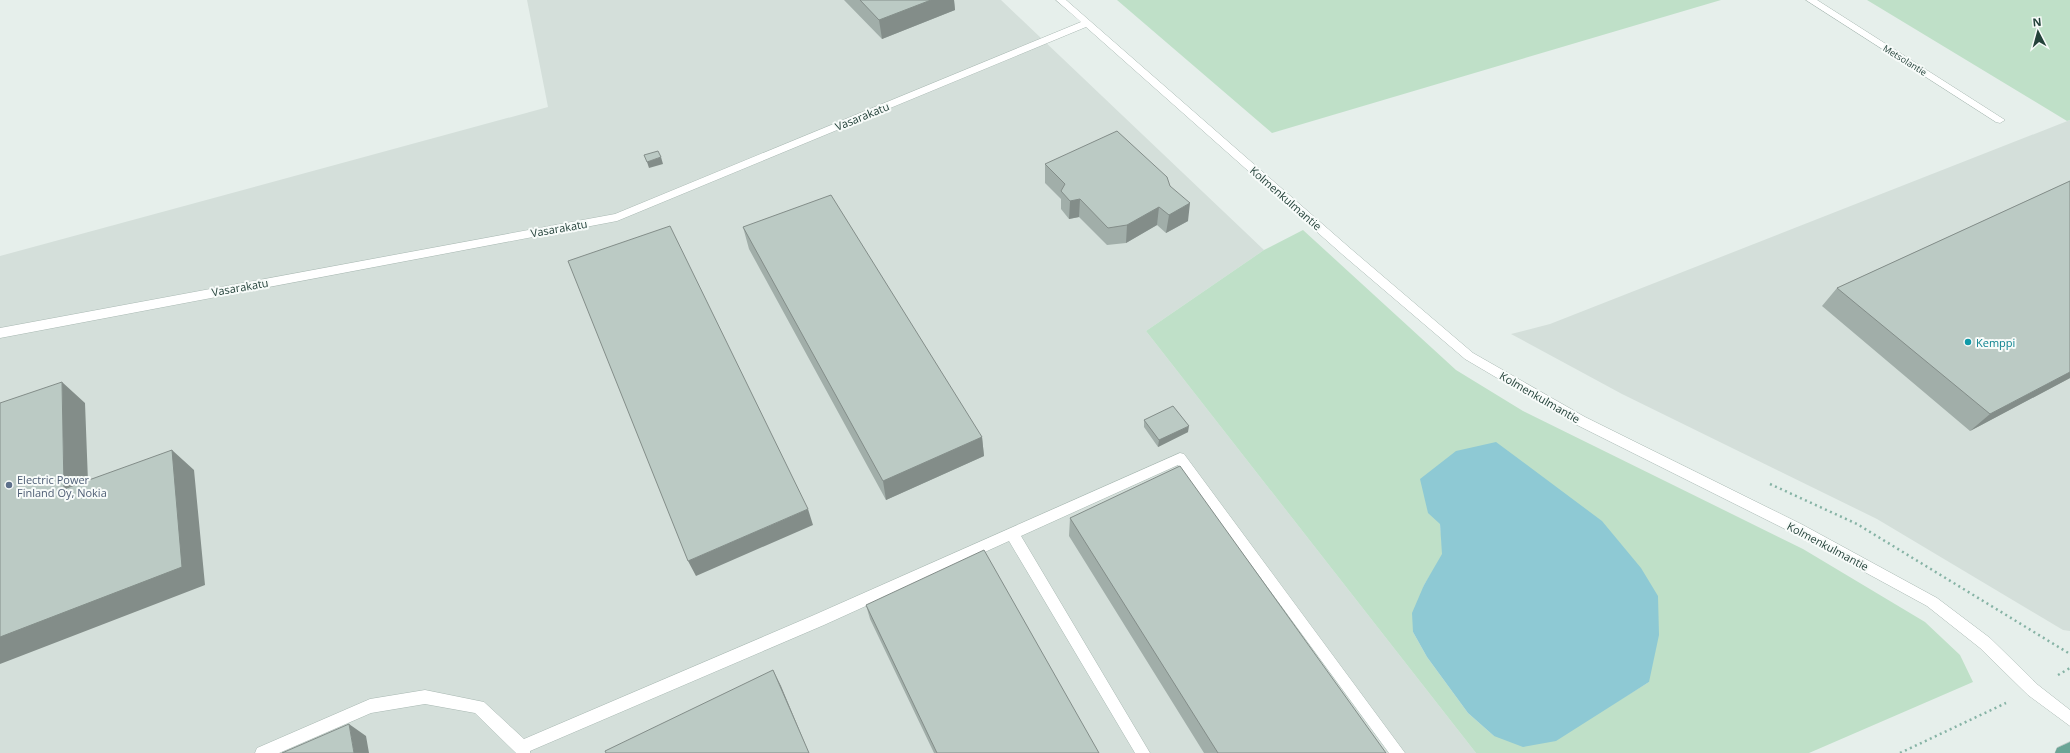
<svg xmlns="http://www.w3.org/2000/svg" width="2070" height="753" font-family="'Open Sans',sans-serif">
  <rect width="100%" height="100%" fill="#e6efeb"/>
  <path fill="#d4dfda" d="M527,0H1001L1264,250L1146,331L1476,753H0V256L548,107Z
    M2070,120V631L2063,630L1877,519L1622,394L1511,334L1550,324Z"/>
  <path fill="#bfe0c8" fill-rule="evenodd" d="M1117,0H1721L1272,133Z
    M1867,0H2070V120L2067,121Z
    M1303,230L1456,370L1523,411L1803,549L1925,622L1960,655L1973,682L1809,753H1476L1146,331L1264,250ZM1440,524L1649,682L1605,709L1494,736L1468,713L1427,657L1413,632L1424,585L1443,555Z"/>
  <path fill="#8ec9d4" d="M1496,442L1602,521L1641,568L1658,596L1659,635L1649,682L1556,741L1523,747L1494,736L1468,713L1427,657L1413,632L1412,613L1424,585L1442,554L1440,524L1428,513L1420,479L1456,451Z"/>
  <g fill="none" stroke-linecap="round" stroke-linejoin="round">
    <defs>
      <path id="minor" d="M1056,0H1066L1351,249L1473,353L1585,417L1803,525L1937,598L1990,638L2038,685L2070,710V726L2028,695L1980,648L1927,606L1793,533L1577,425L1465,359L1343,255L1086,27L617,221L0,338V328L615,214L1081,22Z
        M1806,0H1817L2005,120L2000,123L1996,122Z
        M1180,453L1184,454L1405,753H1389L1178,465L1021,536L1150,753H1135L1009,541L824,625L530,751V753H516L475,713L425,704L371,713L279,753H255L257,748L370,699L425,690L484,702L524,739L814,615Z"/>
      <path id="major" d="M2070,742V753H2055L2057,748Z"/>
    </defs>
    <use href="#minor" stroke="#a8b8b2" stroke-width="1"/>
    <use href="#major" stroke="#c2cac8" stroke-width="1"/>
    <path stroke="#86b3a5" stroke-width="2.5" stroke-dasharray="2 3.5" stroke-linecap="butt" d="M1770,484L1857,524L2070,654
      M2058,675L2070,668
      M1900,753L2006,703"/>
    <use href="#minor" fill="#fff" fill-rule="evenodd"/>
    <use href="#major" fill="#6aa596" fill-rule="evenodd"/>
  </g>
  <path fill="#a1aea9" d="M844,0H954L955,10L882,39Z
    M1045,164L1170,186L1188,221L1166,233L1157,225L1126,243L1107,245L1079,217L1069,219L1061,209V199L1045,183Z
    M2070,181V378L1970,431L1822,306L1837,288Z
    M743,227L982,437L984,456L886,500L749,249Z
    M1144,420L1188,432L1158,447L1144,427Z
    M1070,518L1386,753H1204L1069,536Z
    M866,605L1099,753H934L870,619Z"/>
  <path fill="#838d89" d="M931,0H954L955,10L882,39L879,20Z
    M661,157L663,164L649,168L647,162Z
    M1080,199L1079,217L1069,219L1070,201Z
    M1190,203L1188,221L1166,233L1169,215Z
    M1159,207L1157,225L1126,243L1127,225Z
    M2070,372V378L1970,431L1990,414Z
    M62,382L85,403L89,508L64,489Z
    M1189,426L1188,432L1158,447L1159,440Z
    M982,437L984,456L886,500L883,481Z
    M172,450L194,470L205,585L0,664V637Z
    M808,509L813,525L696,576L688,561Z
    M773,670L781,686L809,753Z
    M349,724L366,736L369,753H354Z"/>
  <path fill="#bbcac4" stroke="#838d89" d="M860,0H931L879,20Z
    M1117,131L1167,177L1170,186L1190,203L1169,215L1159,207L1127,225L1108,228L1080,199L1070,201L1061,191L1065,184L1045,164Z
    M658,151L661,157L647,162L644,155Z
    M2070,181V372L1990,414L1837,288Z
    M831,195L982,437L883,481L743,227Z
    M670,226L808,509L688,561L568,261Z
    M62,382L64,489L172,450L182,567L0,637V403Z
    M1173,406L1189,426L1159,440L1144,420Z
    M1180,466L1386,753H1218L1070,518Z
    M984,550L1099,753H937L866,605Z
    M773,670L809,753H606L605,751Z
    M349,724L354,753H282Z"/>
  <circle fill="#0f9aa8" stroke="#f7fbf9" stroke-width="1.5" cx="1968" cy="342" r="4"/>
  <circle fill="#5c6f8a" stroke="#f7fbf9" stroke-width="1.5" cx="9" cy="485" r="4"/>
  <g text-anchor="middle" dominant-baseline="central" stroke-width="4" stroke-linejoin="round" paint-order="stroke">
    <g font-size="9" fill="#24423a" stroke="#f7fbf9">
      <text transform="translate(1905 60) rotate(32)">Metsolantie</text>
    </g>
    <g font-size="11" fill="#24423a" stroke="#f7fbf9">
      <text transform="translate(862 116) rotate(-22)">Vasarakatu</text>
      <text transform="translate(1286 198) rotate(41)">Kolmenkulmantie</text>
      <text transform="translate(559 228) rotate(-10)">Vasarakatu</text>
      <text transform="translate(240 287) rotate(-10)">Vasarakatu</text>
      <text transform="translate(1540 397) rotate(30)">Kolmenkulmantie</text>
      <text transform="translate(1828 546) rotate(28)">Kolmenkulmantie</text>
    </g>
    <g font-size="11" fill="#0d838f" stroke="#f7fbf9" text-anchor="start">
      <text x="1976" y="342">Kemppi</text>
    </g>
    <g font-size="11" fill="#4e5e75" stroke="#f7fbf9" text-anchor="start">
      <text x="17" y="479">Electric Power<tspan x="17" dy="13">Finland Oy, Nokia</tspan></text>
    </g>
  </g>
  <g transform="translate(2038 32) rotate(354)" stroke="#f7fbf9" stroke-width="3" paint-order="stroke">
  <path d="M0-3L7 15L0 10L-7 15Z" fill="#24423a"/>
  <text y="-6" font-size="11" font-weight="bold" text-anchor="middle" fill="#24423a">N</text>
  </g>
</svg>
